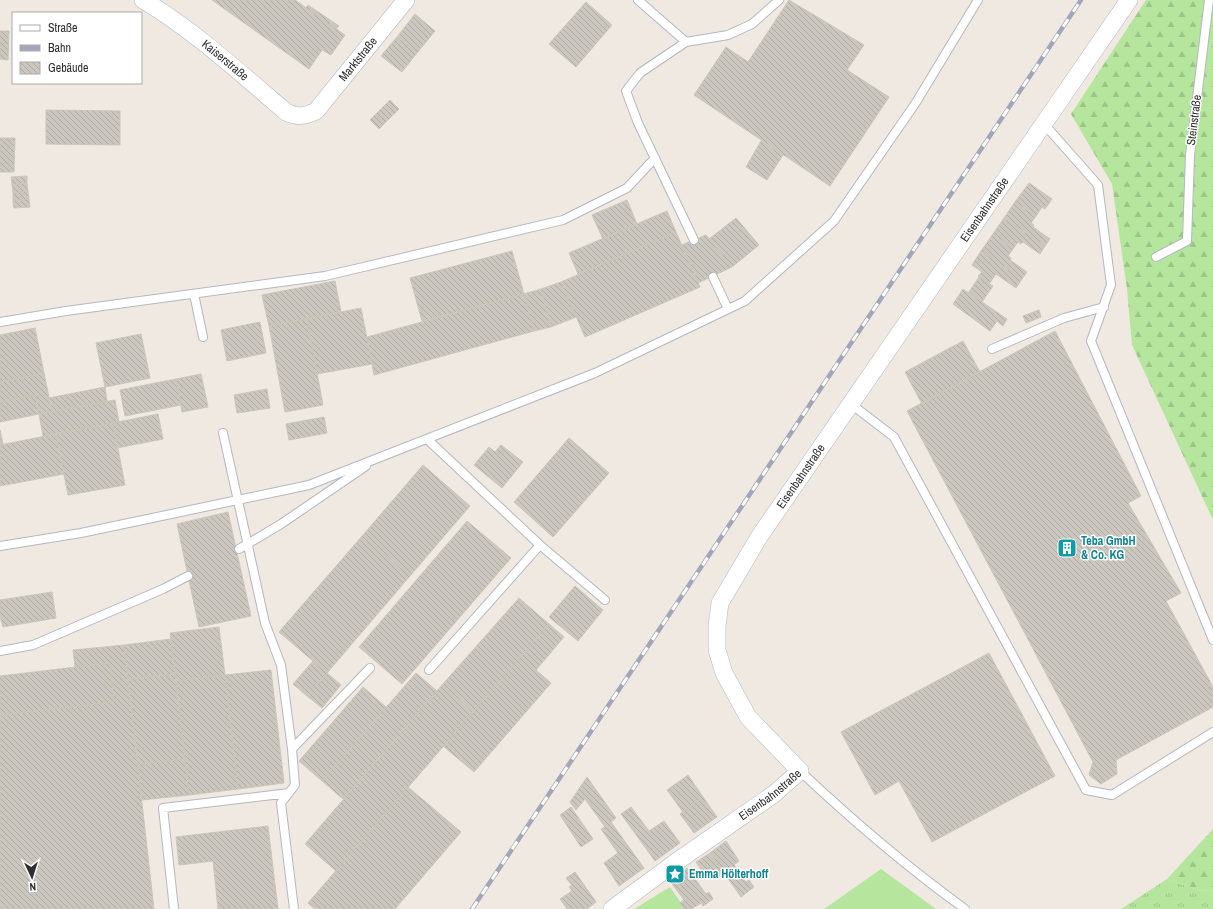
<svg xmlns="http://www.w3.org/2000/svg" width="1213" height="909" font-family="'Archivo Narrow',sans-serif">
  <defs>
    <pattern id="grass-tufts" width="24" height="20" patternUnits="userSpaceOnUse"><rect width="24" height="20" fill="#b6e59e"/><path d="M3 7l-1-3M5 7V3M7 7l1-3M15 17l-1-3M17 17v-4M19 17l1-3" fill="none" stroke="#9dc588"/></pattern>
    <pattern id="forest-firs" width="22" height="20" patternUnits="userSpaceOnUse"><rect width="22" height="20" fill="#b6e59e"/><path d="M5 1l3.5 6h-7zM16 11l3.5 6h-7z" fill="#9dc588"/></pattern>
    <pattern id="building-back-hatch" width="6" height="6" patternUnits="userSpaceOnUse"><rect width="6" height="6" fill="#cbc7bf"/><path d="M-1 5l2 2M0 0l6 6M5-1l2 2" fill="none" stroke="#afaba4"/></pattern>
  </defs>
  <rect width="100%" height="100%" fill="#efe9e1"/>
  <path fill="url(#grass-tufts)" d="M1167,879L1201,891L1213,890V909H1121Z"/>
  <path fill="url(#forest-firs)" d="M1146,0H1213V520L1132,345L1127,289L1112,184L1071,114Z
    M1213,829V890L1201,891L1167,879Z"/>
  <path fill="#b6e59e" d="M881,869L936,909H824Z
    M670,887L685,909H634Z"/>
  <path fill="url(#building-back-hatch)" stroke="#cbc5ba" d="M212,0H295L345,35L331,55L322,50L309,69Z
    M789,0L864,45L847,70L889,97L830,186L694,95L726,47L748,62Z
    M586,2L612,25L576,67L549,44Z
    M308,5L339,26L336,29L306,8Z
    M415,14L435,31L417,53L397,37Z
    M0,31H9L8,60L0,59Z
    M397,37L417,53L402,72L381,56Z
    M390,100L399,109L379,129L370,120Z
    M46,110L120,111V145L46,144Z
    M0,138H15L14,172H0Z
    M761,141L783,155L767,180L746,167Z
    M27,176V183L12,185L11,177Z
    M27,183L28,191L13,193L12,185Z
    M1029,183L1052,199L1045,209L1042,207L1036,216L1015,202Z
    M28,191L29,199L13,201V193Z
    M29,199L30,207L14,208L13,201Z
    M627,200L637,224L603,239L592,215Z
    M1015,202L1036,216L1031,223L1034,225L1033,227L1050,239L1045,246L1004,218Z
    M667,211L676,232L578,274L569,253Z
    M736,218L759,245L732,267L709,239Z
    M1004,218L1045,246L1040,254L1023,242L1021,244L1018,242L1013,249L993,234Z
    M676,232L700,287L585,337L561,282Z
    M993,234L1013,249L1008,256L1011,258L1010,260L1027,272L1022,279L981,251Z
    M706,235L732,267L698,283L682,245Z
    M512,251L524,294L422,321L410,278Z
    M981,251L1022,279L1016,288L996,274L989,284L978,276L982,272L972,265Z
    M979,277L993,286L982,302L969,292Z
    M335,281L341,312L269,326L262,295Z
    M561,282L576,317L551,327L541,289Z
    M541,289L551,327L534,331L524,294Z
    M963,289L1007,319L1003,326L997,321L990,331L953,304Z
    M524,294L534,331L374,375L367,337Z
    M361,308L372,364L317,374L307,319Z
    M1039,310L1041,317L1026,323L1023,316Z
    M307,319L323,405L285,412L269,326Z
    M260,322L266,353L227,361L221,330Z
    M35,328L44,373L0,382V335Z
    M1055,331L1141,496L1128,503L1181,593L1166,601L1213,687V707L1116,760L1117,774L1101,784L1089,775L1093,762L907,411Z
    M141,334L150,378L105,387L96,343Z
    M963,341L980,372L922,404L905,372Z
    M44,373L52,412L39,414L35,395L0,402V382Z
    M201,374L208,407L182,412L176,379Z
    M176,379L181,405L125,416L120,390Z
    M105,387L107,401L52,412L49,398Z
    M267,389L270,408L237,413L234,395Z
    M35,395L39,414L0,422V402Z
    M115,400L119,422L43,436L39,414Z
    M158,414L163,439L117,448L113,423Z
    M324,417L327,433L289,440L286,424Z
    M113,423L125,485L68,495L56,434Z
    M0,430L3,444L0,445Z
    M56,434L64,474L0,486V445Z
    M569,438L609,473L553,537L514,502Z
    M501,445L523,462L502,488L474,465L489,447L495,452Z
    M423,465L470,506L410,576L363,535Z
    M228,512L251,616L199,627L177,524Z
    M467,521L511,558L402,684L359,647Z
    M363,535L410,576L327,673L279,632Z
    M575,586L603,610L578,641L549,617Z
    M52,592L56,618L3,627L0,616V600Z
    M519,598L549,624L473,712L442,685Z
    M549,624L564,637L536,670L551,683L474,772L443,746Z
    M219,627L225,675L176,681L170,633Z
    M171,639L175,674L128,679L124,645Z
    M124,645L154,909H0V715L114,702L110,663L75,667L73,650Z
    M989,653L1055,776L932,842L899,781L875,795L841,732Z
    M313,661L327,673L307,696L293,684Z
    M110,663L114,702L0,715V676Z
    M271,670L284,783L238,789L225,675Z
    M327,673L341,685L322,708L307,696Z
    M416,673L437,691L343,799L322,781Z
    M175,674L185,759L138,764L128,679Z
    M225,675L238,789L189,795L176,681Z
    M442,685L473,712L336,871L305,844Z
    M363,687L386,707L322,781L299,761Z
    M185,759L189,795L142,800L138,764Z
    M688,775L703,797L683,812L667,790Z
    M587,777L616,818L611,822L644,868L619,886L604,863L618,853L601,829L605,827L585,799L576,810L570,802Z
    M408,787L461,832L395,909H315L308,903Z
    M703,797L717,817L694,833L680,814Z
    M571,807L593,839L581,847L560,815Z
    M631,807L649,831L664,821L680,843L655,861L621,814Z
    M268,826L278,909H218L213,861L179,865L176,837Z
    M726,841L739,861L734,865L746,882L749,880L754,887L741,897L710,853Z
    M710,853L725,873L717,879L712,872L706,877L696,862Z
    M687,868L706,894L709,892L713,899L703,906L701,903L691,909H684L680,903L684,900L670,881Z
    M575,872L596,902L587,909H567L560,899L572,891L569,887L572,885L566,878Z"/>
  <g fill="none" stroke-linecap="round" stroke-linejoin="round">
    <defs>
      <path id="lane" d="M638,0L686,42L728,35L752,24L779,0
        M686,42L640,73L626,91L638,123L694,240
        M1045,125L1098,185L1111,285L1091,341L1213,640
        M1156,257L1187,241L1190,155L1209,0
        M713,277L728,309
        M194,294L203,337
        M0,322L66,311L325,276L563,220L627,188L655,158
        M992,349L1064,318L1104,307
        M851,404L894,437L1086,790L1112,795L1213,732
        M223,433L265,623L281,665L292,749
        M427,439L540,545L605,600
        M0,546L81,533L309,485L595,373L745,301L834,221L915,104L978,0
        M239,549L281,524L366,466
        M0,651L33,645L163,589L188,576
        M429,670L540,545
        M800,771C852,820 907,867 965,909
        M174,909L163,808L289,793
        M294,909L281,803L295,785L292,749L370,668"/>
      <g id="street">
        <path id="s1" d="M143,0C195,31 240,73 286,112C297,117 304,117 316,111L406,0"/>
        <path id="s2" d="M612,909L676,862L774,794L800,771L748,717L724,673L717,650V626L720,603L759,537L1129,0"/>
      </g>
    </defs>
    <use href="#lane" stroke="#b4b7c1" stroke-width="10"/>
    <use href="#street" stroke="#b4b7c1" stroke-width="18"/>
    <use href="#lane" stroke="#fff" stroke-width="8"/>
    <use href="#street" stroke="#fff" stroke-width="17"/>
    <defs>
      <path id="rail" d="M472,909L1081,0"/>
    </defs>
    <use href="#rail" stroke="#a3a6b8" stroke-width="4.5"/>
    <use href="#rail" stroke="#fff" stroke-width="3" stroke-dasharray="9" stroke-linecap="butt"/>
  </g>
  <defs>
    <symbol id="building-square" viewBox="-11 -11 22 22"><rect x="-9" y="-9" width="18" height="18" rx="4" fill="#0f9aa8" stroke="#fff"/><path d="M-4-6H4V6H1V3H-1V6H-4ZM-2.5-4.3h1.7v1.8h-1.7ZM.8-4.3h1.7v1.8H.8ZM-2.5-1h1.7V.8h-1.7ZM.8-1h1.7V.8H.8Z" fill="#fff"/></symbol>
    <symbol id="sight-square" viewBox="-11 -11 22 22"><rect x="-9" y="-9" width="18" height="18" rx="4" fill="#0f9aa8" stroke="#fff"/><path d="M0-6L1.8-2.2L6-1.7L2.9 1.2L3.7 5.4L0 3.3L-3.7 5.4L-2.9 1.2L-6-1.7L-1.8-2.2Z" fill="#fff"/></symbol>
  </defs>
  <g fill-rule="evenodd">
    <use href="#building-square" x="1056" y="537" width="22" height="22"/>
    <use href="#sight-square" x="664" y="863" width="22" height="22"/>
  </g>
  <g text-anchor="middle" dominant-baseline="central" stroke-width="3" stroke-linejoin="round" paint-order="stroke">
    <g font-size="12" fill="#2e2e2e" stroke="#fff">
      <text stroke="none"><textPath href="#s1" startOffset="280">Marktstraße</textPath></text>
      <text stroke="none"><textPath href="#s1" startOffset="102">Kaiserstraße</textPath></text>
      <text transform="translate(1194 120) rotate(-83)">Steinstraße</text>
      <text stroke="none"><textPath href="#s2" startOffset="904">Eisenbahnstraße</textPath></text>
      <text stroke="none"><textPath href="#s2" startOffset="580">Eisenbahnstraße</textPath></text>
      <text stroke="none"><textPath href="#s2" startOffset="195">Eisenbahnstraße</textPath></text>
    </g>
    <g font-size="12" font-weight="bold" fill="#0d838f" stroke="#fff" text-anchor="start">
      <text x="1081" y="541">Teba GmbH<tspan x="1081" dy="14">&amp; Co. KG</tspan></text>
      <text x="689" y="874">Emma Hölterhoff</text>
    </g>
  </g>
  <rect x="12" y="12" width="130" height="72" fill="#ffffff" stroke="#ababab"/>
  <rect x="20" y="25" width="20" height="6" fill="#ffffff" stroke="#ababab"/>
  <text x="48" y="32" font-size="12" fill="#2e2e2e">Straße</text>
  <rect x="20" y="45" width="20" height="6" fill="#a3a6b8" stroke="#ababab"/>
  <text x="48" y="52" font-size="12" fill="#2e2e2e">Bahn</text>
  <rect x="20" y="62" width="20" height="12" fill="url(#building-back-hatch)" stroke="#ababab"/>
  <text x="48" y="72" font-size="12" fill="#2e2e2e">Gebäude</text>
  <g transform="translate(32 877) rotate(176)" stroke="#ffffff" stroke-width="3" paint-order="stroke">
  <path d="M0-3L7 15L0 10L-7 15Z" fill="#2e2e2e"/>
  <text y="-6" font-size="11" font-weight="bold" text-anchor="middle" fill="#2e2e2e">N</text>
  </g>
</svg>
